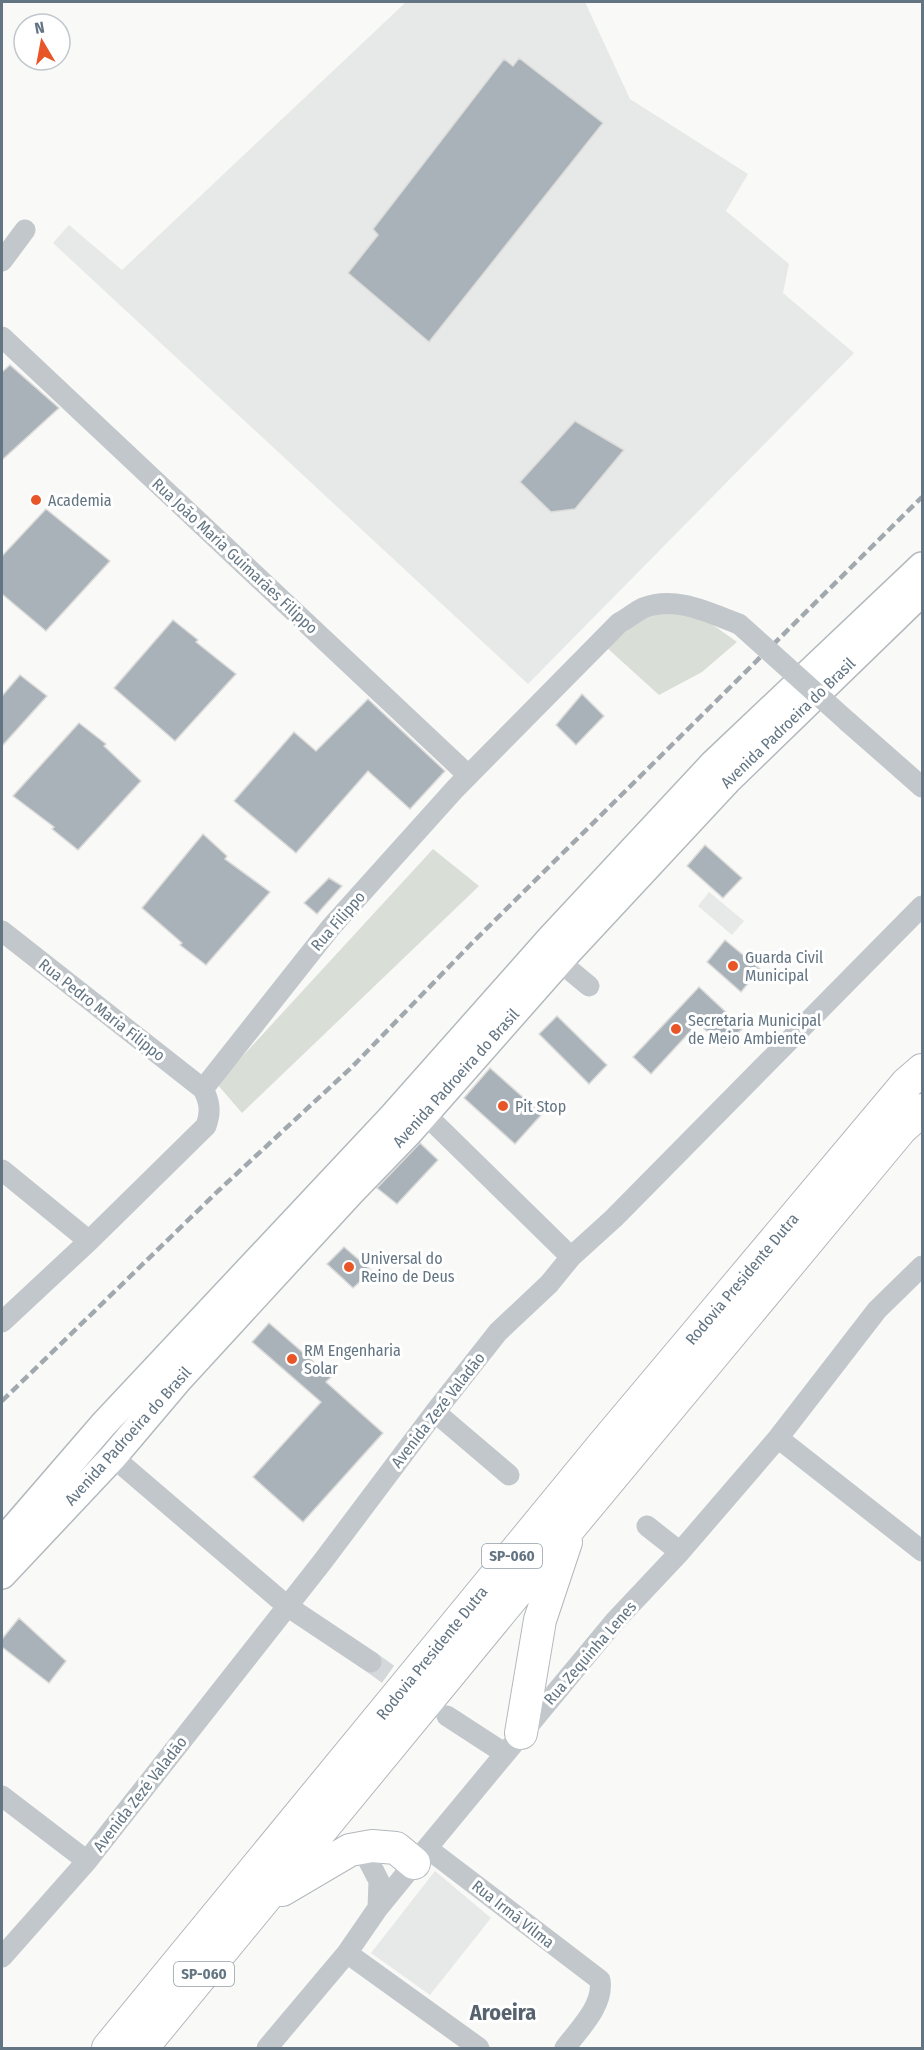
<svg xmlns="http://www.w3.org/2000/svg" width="924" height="2050" font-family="'Fira Sans Condensed',sans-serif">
  <rect width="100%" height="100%" fill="#f9f9f7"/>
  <path fill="#e7e8e8" d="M406,2H585L630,99L748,174L726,211L789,264L783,293L854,353L528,684L53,243L69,225L122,270Z
    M709,892L744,921L732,935L698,906Z
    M435,1871L491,1918L430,1995L371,1953Z"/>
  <path fill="#d9ded6" d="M692,610L737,642L702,672L659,695L605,646L648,612Z
    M433,849L479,886L242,1113L217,1084Z"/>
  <path fill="#a9b2b9" stroke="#dbdbd9" stroke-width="1.5" d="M519,58L603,123L429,342L348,273L378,235L373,229L504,59L513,66Z
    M10,365L59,408L2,460V372Z
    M575,421L624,450L575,509L551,512L520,482Z
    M46,509L110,561L46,631L2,594V556Z
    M173,620L198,640L196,642L236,674L175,741L114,688Z
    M20,675L47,696L2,746V696Z
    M582,694L604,716L576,745L556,725Z
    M368,699L445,771L410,809L368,771L296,853L234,801L294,732L316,751Z
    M79,723L106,744L104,746L141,781L78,850L52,829L54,827L13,796Z
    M203,834L227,856L225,859L270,892L206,965L180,945L182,943L142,908Z
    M705,845L742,878L723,898L687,866Z
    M329,878L342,886L317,914L304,903Z
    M725,940L760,969L741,992L707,962Z
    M699,987L743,1028L724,1047L698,1023L651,1074L633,1057Z
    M557,1016L607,1065L589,1084L539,1034Z
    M490,1068L542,1114L515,1144L464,1098Z
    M420,1143L438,1160L397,1204L377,1188Z
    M344,1247L372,1271L353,1288L327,1264Z
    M269,1323L331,1377L326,1382L383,1433L303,1522L253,1477L321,1402L252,1342Z
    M19,1618L66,1661L49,1683L2,1647V1639Z"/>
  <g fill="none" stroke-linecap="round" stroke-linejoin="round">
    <path stroke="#d4d8da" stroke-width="21" stroke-dasharray="21 10" stroke-linecap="butt" d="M371,1662L414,1693"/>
    <defs>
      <path id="major" d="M2,1542L103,1425L393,1116L550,939L713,764L922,566
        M2,1575L113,1457L179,1379L351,1192L410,1131L566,954L728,780L922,592"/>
      <path id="highway" d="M521,1733L540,1620L566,1542
        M282,1890L350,1850L372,1846L396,1848L414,1863
        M108,2048L603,1445L907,1083L922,1070
        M142,2048L572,1525L901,1129L922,1110"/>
    </defs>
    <use href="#major" stroke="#b3b9be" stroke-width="30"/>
    <use href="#highway" stroke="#b3b8bc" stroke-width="34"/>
    <path stroke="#c2c7cb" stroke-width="21" d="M2,261L25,230
      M2,337L468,775
      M848,722L922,787
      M2,931L203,1089C210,1102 211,1112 206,1126L89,1241L2,1322
      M560,962L589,986
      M203,1089L331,927L455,789L619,623C627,619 635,612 643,608C676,595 709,613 739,624
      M424,1113L571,1257
      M2,1170L89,1241
      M435,1412L509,1475
      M778,1438L922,1551
      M113,1457L287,1606L371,1662
      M647,1526L680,1552
      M447,1716L504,1753
      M2,1796L87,1861
      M427,1848L600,1980C604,2006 579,2029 565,2048
      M350,1850L366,1856L379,1881L378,1908
      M347,1953L479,2048
      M2,1957L87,1861L323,1561L435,1412L498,1332L549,1284L571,1257L614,1218L922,906
      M267,2048L347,1953L378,1908L427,1848L615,1621L680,1552L778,1438L877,1310L922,1266"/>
    <use href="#major" stroke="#fff" stroke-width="27"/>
    <use href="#highway" stroke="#fff" stroke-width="32"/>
    <path stroke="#a1a9af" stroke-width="4.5" stroke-dasharray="9 4.5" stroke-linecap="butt" d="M2,1401L218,1191L352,1067L471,944L922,497"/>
    <path stroke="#c2c7cb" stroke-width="21" d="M739,624L848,722"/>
  </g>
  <g fill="#e85628" stroke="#fff" stroke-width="2">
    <circle cx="36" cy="500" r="6"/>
    <circle cx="733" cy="966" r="6"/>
    <circle cx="676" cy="1029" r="6"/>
    <circle cx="503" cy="1106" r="6"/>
    <circle cx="349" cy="1267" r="6"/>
    <circle cx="292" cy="1359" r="6"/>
  </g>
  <g text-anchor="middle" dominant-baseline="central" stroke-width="6" stroke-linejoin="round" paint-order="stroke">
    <g fill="#fff" stroke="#929ea8" stroke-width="1.5">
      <rect x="482" y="1544" width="60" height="24" rx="4.5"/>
      <rect x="174" y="1962" width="60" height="24" rx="4.5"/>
    </g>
    <g font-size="15" font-weight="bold" fill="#637583">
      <text x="512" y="1556">SP-060</text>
      <text x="204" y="1974">SP-060</text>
    </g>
    <g font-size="16" fill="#637583" stroke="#fff" text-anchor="start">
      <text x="48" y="500">Academia</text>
      <text x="745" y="957">Guarda Civil<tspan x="745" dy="18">Municipal</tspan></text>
      <text x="688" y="1020">Secretaria Municipal<tspan x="688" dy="18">de Meio Ambiente</tspan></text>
      <text x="515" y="1106">Pit Stop</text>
      <text x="361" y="1258">Universal do<tspan x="361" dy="18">Reino de Deus</tspan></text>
      <text x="304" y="1350">RM Engenharia<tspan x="304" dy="18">Solar</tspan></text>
    </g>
    <g font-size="16" fill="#637583" stroke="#fff">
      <text transform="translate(235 556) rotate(43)">Rua João Maria Guimarães Filippo</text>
      <text transform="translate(788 723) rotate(-44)">Avenida Padroeira do Brasil</text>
      <text transform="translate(338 921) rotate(-49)">Rua Filippo</text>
      <text transform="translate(102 1010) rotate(38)">Rua Pedro Maria Filippo</text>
      <text transform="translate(456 1078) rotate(-48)">Avenida Padroeira do Brasil</text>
      <text transform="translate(742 1279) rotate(-50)">Rodovia Presidente Dutra</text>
      <text transform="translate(438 1410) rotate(-52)">Avenida Zezé Valadão</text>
      <text transform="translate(128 1436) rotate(-48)">Avenida Padroeira do Brasil</text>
      <text transform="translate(432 1653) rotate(-51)">Rodovia Presidente Dutra</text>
      <text transform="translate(590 1653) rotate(-49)">Rua Zequinha Lenes</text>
      <text transform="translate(140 1794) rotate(-52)">Avenida Zezé Valadão</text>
      <text transform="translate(513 1914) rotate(38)">Rua Irmã Vilma</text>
    </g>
    <g font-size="22" font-weight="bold" fill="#56636e" stroke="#fff">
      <text x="503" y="2012">Aroeira</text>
    </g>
  </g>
  <rect width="924" height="2050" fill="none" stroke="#637583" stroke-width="6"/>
  <g transform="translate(42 42) rotate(350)"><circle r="28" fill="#ffffff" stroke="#c1c8cd" stroke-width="1.5"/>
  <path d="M0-4.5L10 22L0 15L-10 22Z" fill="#e85628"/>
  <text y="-9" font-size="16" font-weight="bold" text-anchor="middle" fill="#637583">N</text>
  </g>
</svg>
